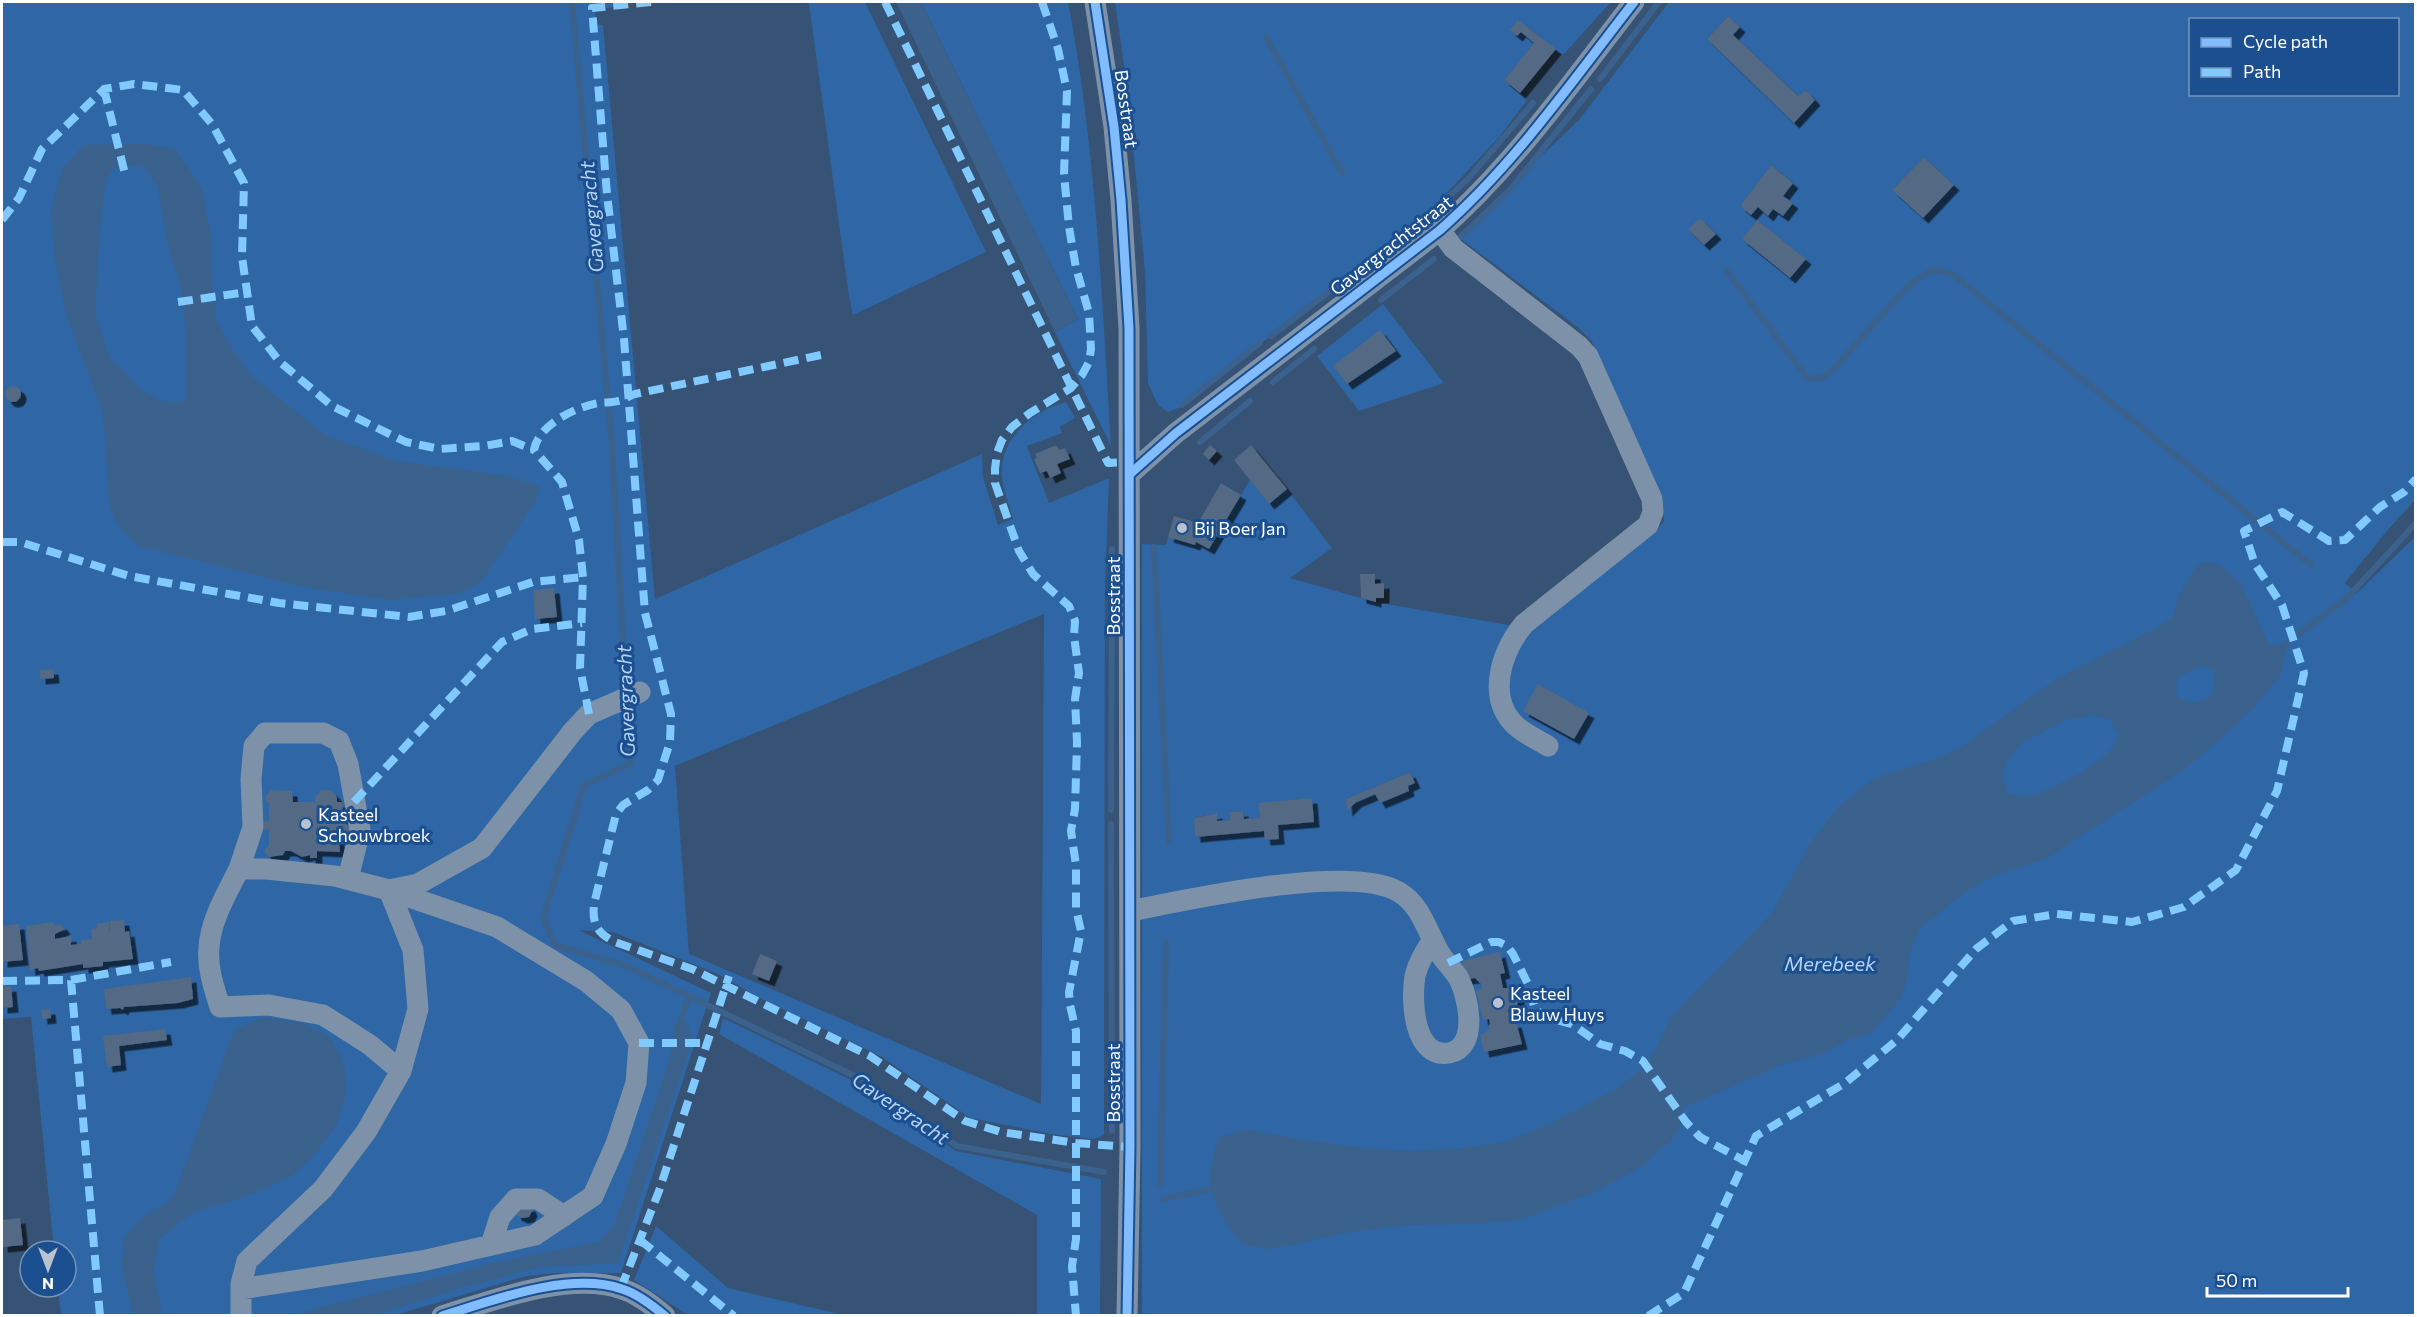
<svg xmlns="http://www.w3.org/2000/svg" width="2417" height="1317" font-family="Commissioner,sans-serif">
  <defs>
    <filter id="shadow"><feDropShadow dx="5.5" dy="5.5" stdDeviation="0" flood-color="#0009"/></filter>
  </defs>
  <rect width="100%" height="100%" fill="#365274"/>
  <path fill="#2f66a5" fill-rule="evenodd" d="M2,2H640L595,10V24L603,25L655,599L982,454L983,477L998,525L1013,519C1010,505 1003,492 1002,478C997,441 1033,410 1066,402L1075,418L1060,427L1062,433L1027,446L1049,503L1109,478L1105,588L1104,1135L1094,1139L1051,1134L970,1118L882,1057L762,999L718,974L613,932L578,930L711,993L621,1273H557L526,1276L396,1315H61L58,1287H66V1251H54L31,1017L2,1019ZM1044,614L1041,1104L689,954L675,766Z
    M825,2H865L986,252L853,315L849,297L809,3Z
    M921,2H1068C1096,148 1102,298 1111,446L1055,332L1078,319Z
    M1115,2H1611L1563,55L1526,26L1510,30L1517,36L1521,32L1534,43L1504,80L1527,100L1500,136L1431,210L1179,408L1168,412L1158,405L1148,383L1145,271L1127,86Z
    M1669,2H2415V500L2386,532L2345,583L2357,593L2415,537V1315H1142V544L1166,545L1168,537L1195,545L1196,542L1209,549L1250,480L1269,503L1287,489L1332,548L1290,578L1375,602L1526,628L1657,530L1664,521L1661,493L1591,340L1576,326L1457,236L1579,120ZM1728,16L1740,27L1733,36L1798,96L1806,90L1815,100L1794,123L1707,39ZM2190,20H2398V94H2190ZM1924,157L1954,185L1923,218L1892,190ZM1771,165L1793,182L1783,196L1793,203L1783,216L1773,209L1768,216L1758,207L1751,215L1740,206ZM1700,218L1715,234L1704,245L1688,229ZM1757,220L1805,259L1790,278L1742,239ZM1410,772L1415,783L1408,786L1409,791L1380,803L1375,794L1356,802L1347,810L1346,799ZM1312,798L1314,822L1278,825L1279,839L1266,840L1264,831L1196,837L1194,818L1216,813L1217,821L1230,820L1229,812L1243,811L1244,819L1260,818L1258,804Z
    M1383,304L1444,383L1359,411L1317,356Z
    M723,1018L855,1082L956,1151L1101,1179L1100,1315H1037V1215L719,1034Z
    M656,1226L728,1288L844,1315H688L634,1280Z"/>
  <path fill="#3b618d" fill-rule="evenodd" d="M896,2H921L1078,319L1055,332Z
    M144,144L175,149L202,189L211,236L212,282L217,322L233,351L253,378L325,435L395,461L508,476L541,487L533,505L487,573L478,584L460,593L391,600L305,587L138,546L117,524L109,503L103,412L66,314L55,259L51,210L63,167L84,145ZM129,165L144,167L158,187L167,241L181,288L186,334V401H161L140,389L109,357L95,312L100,230L105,183L112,169Z
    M2202,561L2220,565L2241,584L2269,646L2288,642L2280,676L2255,706L2225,735L2182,771L2047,858L1990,878L1968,890L1920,928L1910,951L1906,984L1901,997L1885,1018L1869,1034L1852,1038L1821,1054L1780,1065L1683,1108L1680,1126L1670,1142L1657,1151L1643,1166L1592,1193L1518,1220L1470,1224L1409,1225L1344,1233L1287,1246L1265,1249L1242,1244C1229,1229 1216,1210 1211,1190C1208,1174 1214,1153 1218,1138L1244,1129L1297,1139L1362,1148L1412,1151L1464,1148L1504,1142L1549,1124L1616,1089L1639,1072L1654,1052L1671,1017L1771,914L1810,844L1837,808L1872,780L1889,773L1937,759L1963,746L2055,680L2158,627L2173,617C2177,595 2187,578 2202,561ZM2202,666L2215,671L2213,694C2199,703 2192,706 2177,696L2176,684L2180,676ZM2094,715L2110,720L2119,735C2115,742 2112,749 2106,755C2092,768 2044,795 2026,796C2020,797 2012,794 2007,793L2002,775L2009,757L2023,742L2066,720Z
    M263,1017L302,1023L330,1037L344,1063L346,1094L337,1124L314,1155L290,1177L251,1194L192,1213L159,1239L154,1272L162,1315H133L122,1268L124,1237L142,1218L173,1198L234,1031Z
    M680,1021L687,1022L692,1039L687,1057L618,1263L541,1267L461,1288L374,1315H292L493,1263L598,1242L614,1226L669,1061L673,1043V1025Z"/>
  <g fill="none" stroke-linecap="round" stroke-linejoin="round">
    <path stroke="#3b618d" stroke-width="6" d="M572,2L612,447L626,693
      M1266,37L1342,173
      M1600,79L1659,2
      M1457,240L1509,191L1591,89
      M1727,271L1807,378L1819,379L1830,373L1909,285L1932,270L1951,273L2311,565
      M1381,300L1434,259
      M1271,336L1418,224L1467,180L1533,103
      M1273,382L1314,349
      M1182,405L1260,343
      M1200,442L1250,401
      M1154,547L1169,842
      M2288,642L2347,598L2416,523
      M627,703L630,764L584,785L543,918L555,945L626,966L859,1078L957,1146L1104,1172
      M1111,810L1112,549
      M1111,824L1112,1131
      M680,1021L690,996
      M1160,1184L1166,943
      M1163,1199L1211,1189"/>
  </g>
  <path fill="#526984" filter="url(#shadow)" d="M1728,16L1740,27L1733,35L1798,96L1806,90L1815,100L1794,123L1707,39Z
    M1518,20L1556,49L1520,93L1504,80L1534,43L1521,32L1517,36L1510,30Z
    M1924,157L1954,185L1923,218L1892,190Z
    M1771,165L1793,183L1783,196L1793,203L1783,216L1773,209L1768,216L1758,207L1751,215L1740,206Z
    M1700,218L1716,234L1704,245L1688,229Z
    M1757,220L1806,259L1790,278L1742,239Z
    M1380,330L1396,351L1347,384L1333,366Z
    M5 394a8 8 0 1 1 16 0a8 8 0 1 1-16 0Z
    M1210,445L1217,451L1209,460L1203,454Z
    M1251,445L1287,489L1269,504L1234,460Z
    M1054,446H1057L1059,450L1065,448L1070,459L1057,464L1061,473L1050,478L1047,471L1040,473L1034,459L1037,458L1035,454Z
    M1221,483L1241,495L1209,549L1196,542L1195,545L1168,537L1174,516L1198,523Z
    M1360,574H1375V584L1384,583V598H1376V602L1361,598Z
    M554,588L557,617L535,619L533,590Z
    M53,669L54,678L40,679V670Z
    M1538,684L1589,713L1574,739L1523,711Z
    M1410,772L1415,783L1408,786L1409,791L1380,803L1375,794L1356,802L1347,811L1346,799Z
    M271,790L292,791L293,802H315V797L321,790H331L337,797V802H343L342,820H346V824L350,827L346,838H339L340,852L317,851V858H310V855L302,857L291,851H285L283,855L269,857L265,853V849L269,846V830L264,829V822L269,821V803L266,801V796Z
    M1312,798L1314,822L1278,825L1279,839L1265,840L1264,831L1195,837L1194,818L1217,813V821L1230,820L1229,812L1243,811L1244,819L1260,818L1258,803Z
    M124,920L125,932L129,931L133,959L103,962V966L83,968V964L39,971L38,968L30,970L26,926L54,922V926L61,924L65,929L55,934V939L71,936V945L81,944V940L92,939L91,929L97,928L96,924L109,922L110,933V921Z
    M19,924L23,960L2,962V926Z
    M1500,952L1505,973L1500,974L1503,988H1513L1520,995L1517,1005L1508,1010L1511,1023L1516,1022L1522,1044L1484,1052L1480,1035L1488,1031L1490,1023L1489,1019L1483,1020L1476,990L1482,989L1481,984L1475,978L1466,979L1462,961Z
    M760,954L777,961L769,981L752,974Z
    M191,977L193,999L178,1003L124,1007L123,1010L120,1008L106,1009L104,989Z
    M11,986L13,1007L2,1008V987Z
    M50,1009L51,1018L42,1019L41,1010Z
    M165,1029L167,1040L119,1046L121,1065L107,1067L103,1036Z
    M530,1206L532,1211L529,1217L522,1218L516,1215L515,1208Z
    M20,1218L23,1245L2,1247V1220Z"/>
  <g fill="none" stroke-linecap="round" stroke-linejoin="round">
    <path stroke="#7d92a8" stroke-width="21" d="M1095,2L1114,127L1121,200L1129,328L1130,1147L1127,1316
      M1440,230L1453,248L1579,346L1588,356L1652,499L1653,512L1648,525L1524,624C1501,652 1486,698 1516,726C1525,734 1538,740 1548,746
      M1130,474L1176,433L1440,230C1515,164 1573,80 1634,2
      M239,869L253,827L251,779L254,746L265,733H323L339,741L348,764L360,830L348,879
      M1130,911C1187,900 1350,863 1399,892C1421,905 1427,931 1439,952C1444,961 1452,968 1458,977C1468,995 1480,1047 1449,1053C1413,1059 1411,999 1415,976C1418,963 1425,951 1433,940
      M491,1245L500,1217L516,1199H538L564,1216
      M241,1289L422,1261L535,1235L593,1196L616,1144L636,1083L639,1043L621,1010L586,981L497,927L389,890L335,876L266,869H239C227,893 210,921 209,948C207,968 214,988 220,1007L269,1005L323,1015L370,1045L401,1071
      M241,1316V1284L247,1261L323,1189L366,1132L401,1071L418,1009L413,950L389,890L418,884L482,848L573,731L589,714L640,692
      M442,1316C494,1300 569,1271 622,1289C638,1294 652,1305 665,1316"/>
    <path stroke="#80caff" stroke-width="8" stroke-dasharray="15 8" stroke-linecap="butt" d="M651,2L592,8L607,194L624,339L645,613L671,714L670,742L658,780L648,790L623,805L616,814L594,904C592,924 597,933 615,942L692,969L870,1056L965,1121L1001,1132L1076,1143L1130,1147
      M885,2L1108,463L1130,462
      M1042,2L1058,49L1067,91L1064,174L1069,227L1076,268L1089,313L1091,349L1089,362L1082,375L1071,388L1030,413L1012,427L1002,440L997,453L995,469V483L1019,551L1033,574L1069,606L1075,621L1074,636L1079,673L1075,699L1077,742L1075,809L1071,831L1076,865V909L1081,931L1069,992L1070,1005L1076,1031V1239L1072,1266L1076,1316
      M104,89L125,174
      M2,220L19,198L42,149L104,89L134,84L183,90L212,124L244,183L242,257L252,326L280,362L332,406L406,442L440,449L484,446L512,441L534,450
      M178,302L247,292
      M2,542H20L129,576L279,603L409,617L446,611L533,582L583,577
      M589,714L580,668L583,577L579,540L562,482L534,450C538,425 575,407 599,403C605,402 612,403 618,401C624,400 629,396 635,394L821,355
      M354,802L502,642L532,629L582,623
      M1448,963L1491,942H1499L1507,946L1513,954L1528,984L1535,1009L1547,1018L1572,1024L1600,1044L1625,1051L1643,1061L1686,1122L1700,1137L1745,1161
      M71,980L100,1316
      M2,981L71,980L171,962
      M639,1043H706
      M640,1240L734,1316
      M621,1288L659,1191L729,976
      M1648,1316L1684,1293L1756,1136L1845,1083L1897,1040L1976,949L2013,921L2057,914L2132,922L2184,907L2236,870L2277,791L2304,673L2282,605L2255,564L2244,531L2282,512L2329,541L2345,540L2380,507L2404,492L2416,479"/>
    <defs>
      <path id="cycleway" d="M1095,2L1114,127L1121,200L1129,328L1130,1147L1127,1316
        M1130,474L1176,433L1440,230C1515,164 1573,80 1634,2
        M442,1316C494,1300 569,1271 622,1289C638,1294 652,1305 665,1316"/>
    </defs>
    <use href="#cycleway" stroke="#1b4f8f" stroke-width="13"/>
    <use href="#cycleway" stroke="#80bcff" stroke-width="9"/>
  </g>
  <g fill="#b9c2ce" stroke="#1b4f8f" stroke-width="2">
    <circle cx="1182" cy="528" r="6"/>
    <circle cx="306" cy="824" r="6"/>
    <circle cx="1498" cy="1003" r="6"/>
  </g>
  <g text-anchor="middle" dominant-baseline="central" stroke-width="6" stroke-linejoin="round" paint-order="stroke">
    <g font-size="18" fill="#fff" stroke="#1b4f8f">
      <text transform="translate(1127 109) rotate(82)">Bosstraat</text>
      <text transform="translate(1391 245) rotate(-38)">Gavergrachtstraat</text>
      <text transform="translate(1113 596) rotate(-90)">Bosstraat</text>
      <text transform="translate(1113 1083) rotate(-90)">Bosstraat</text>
    </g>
    <g font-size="18" fill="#fff" stroke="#1b4f8f" text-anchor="start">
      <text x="1194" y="528">Bij Boer Jan</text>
      <text x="318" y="814">Kasteel<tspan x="318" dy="21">Schouwbroek</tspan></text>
      <text x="1510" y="993">Kasteel<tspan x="1510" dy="21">Blauw Huys</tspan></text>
    </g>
    <g font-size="20" font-style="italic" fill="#b5d3f5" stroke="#1b4f8f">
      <text transform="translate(591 217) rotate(-95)">Gavergracht</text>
      <text transform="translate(625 701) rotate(-92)">Gavergracht</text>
      <text x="1830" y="963">Merebeek</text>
      <text transform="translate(901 1108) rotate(34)">Gavergracht</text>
    </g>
  </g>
  <rect width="2417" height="1317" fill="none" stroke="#ffffff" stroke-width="6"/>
  <rect x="2189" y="18" width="210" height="78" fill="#1b4f8f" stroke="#7695bc" stroke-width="1.5"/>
  <rect x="2201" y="38" width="30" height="9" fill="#80bcff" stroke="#7695bc" stroke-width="1.5"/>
  <text x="2243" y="48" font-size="18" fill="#ffffff">Cycle path</text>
  <rect x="2201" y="68" width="30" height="9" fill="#80caff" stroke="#7695bc" stroke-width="1.5"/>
  <text x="2243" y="78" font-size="18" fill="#ffffff">Path</text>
  <g transform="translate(48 1269) rotate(180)"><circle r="28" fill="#1b4f8f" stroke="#7695bc" stroke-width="1.5"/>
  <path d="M0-4.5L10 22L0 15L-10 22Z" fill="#b9c2ce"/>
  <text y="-9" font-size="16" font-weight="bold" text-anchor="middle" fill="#ffffff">N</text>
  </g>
  <path d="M2207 1287v9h141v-9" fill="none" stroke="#ffffff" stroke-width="3"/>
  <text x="2216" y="1287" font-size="18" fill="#ffffff" stroke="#1b4f8f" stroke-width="4.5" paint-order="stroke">50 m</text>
</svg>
